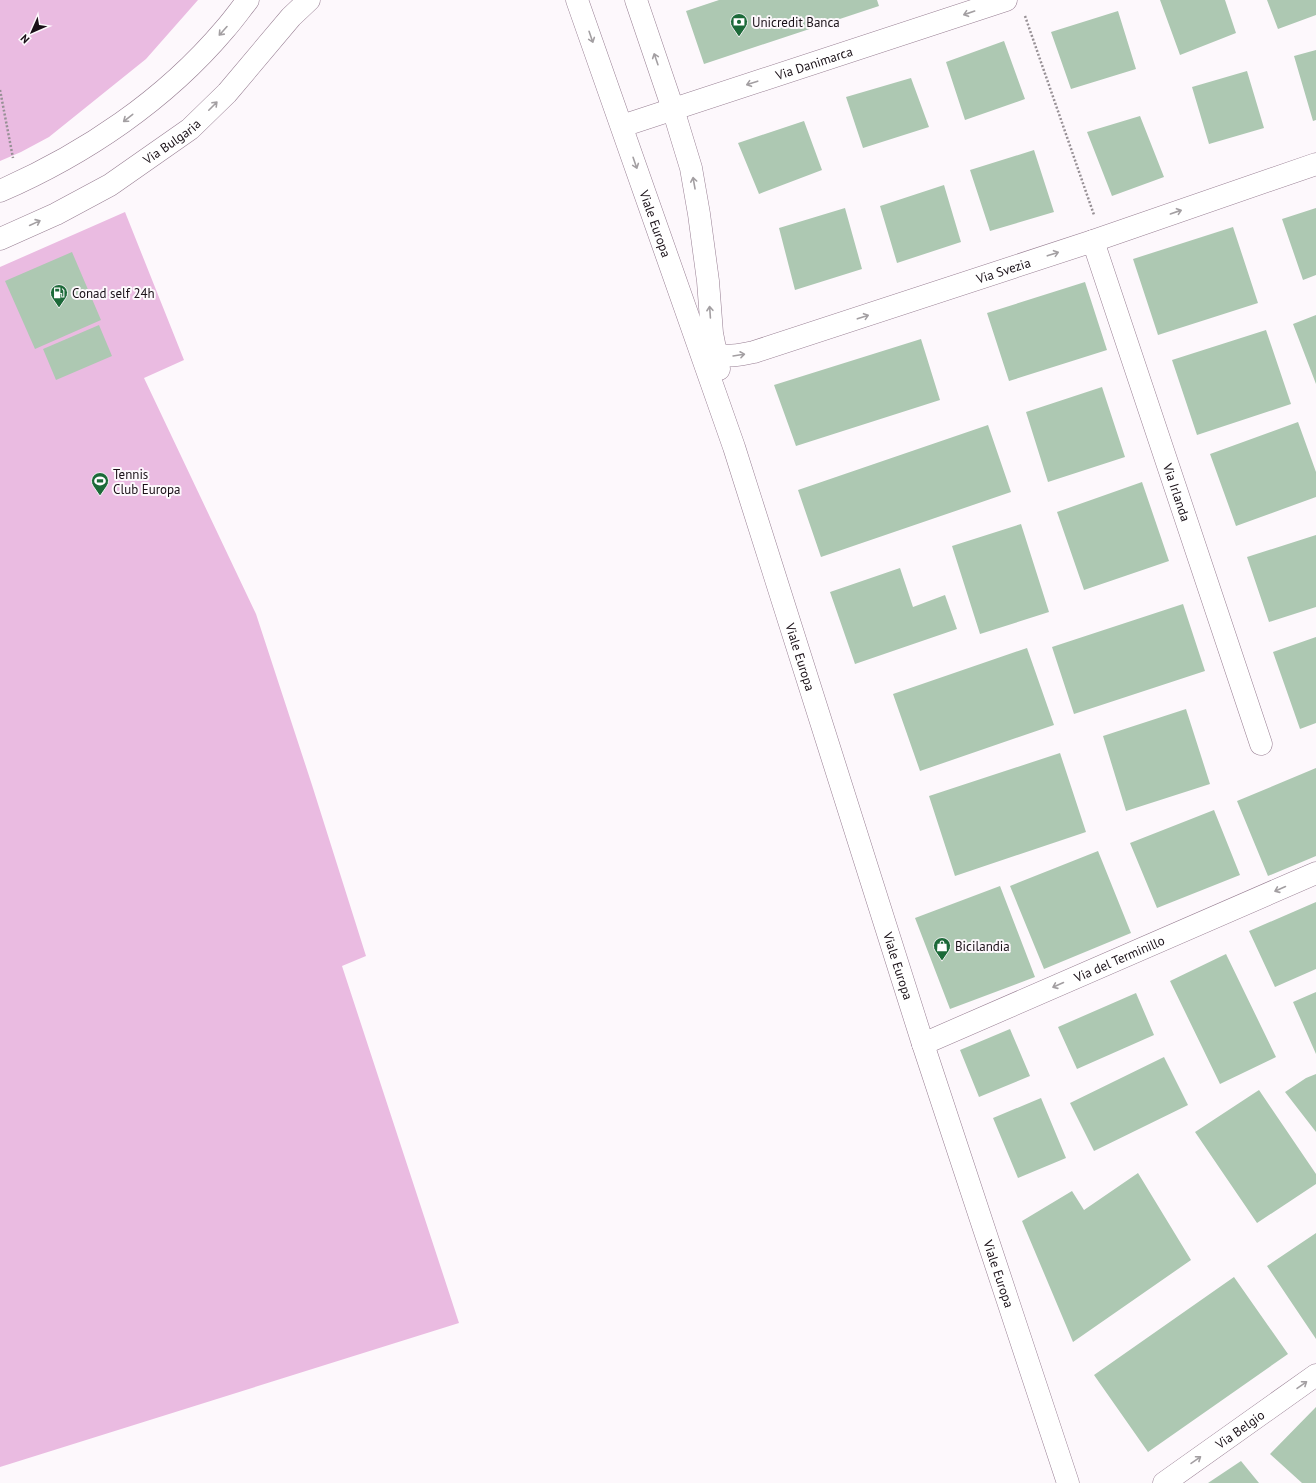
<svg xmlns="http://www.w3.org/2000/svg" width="1316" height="1483" font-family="'PT Sans',sans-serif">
  <rect width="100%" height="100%" fill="#fdf8fc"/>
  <path fill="#eabbe1" d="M0,0H198L146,59L49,137L21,152L0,161Z
    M125,212L184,360L144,378L256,614L312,785L366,956L342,966L459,1323L0,1467V267Z"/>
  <path fill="#adc8b2" d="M719,0H877L879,6L704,64L686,11Z
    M1160,0H1225L1236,33L1180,55Z
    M1267,0H1316V15L1278,29Z
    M1118,11L1136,69L1071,89L1051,32Z
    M1004,41L1025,99L965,120L946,62Z
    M1316,50V120L1313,121L1294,56Z
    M1247,71L1264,128L1209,144L1192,87Z
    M911,78L929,127L863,148L846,97Z
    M1140,116L1164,177L1112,196L1087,132Z
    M804,121L822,170L759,194L738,143Z
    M1034,150L1054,212L990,231L970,170Z
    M944,185L961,242L897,263L880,206Z
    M845,208L862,269L795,290L779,228Z
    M1316,208V275L1303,280L1282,219Z
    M1233,227L1258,303L1158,335L1133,259Z
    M72,252L101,320L35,349L5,281Z
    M1085,282L1107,350L1009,381L987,313Z
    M1316,315V384L1293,324Z
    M99,325L112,356L56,380L43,349Z
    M1266,330L1291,404L1197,435L1172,360Z
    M921,339L940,400L796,446L774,385Z
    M1102,387L1125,457L1048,482L1026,412Z
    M1298,422L1316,472V497L1236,526L1210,454Z
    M988,425L1011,492L821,557L798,490Z
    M1142,482L1169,561L1084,590L1057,512Z
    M1021,524L1049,612L980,634L952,546Z
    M1316,535V607L1269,622L1247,557Z
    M900,568L913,607L945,595L957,629L855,664L830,592Z
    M1183,604L1205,671L1074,714L1052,647Z
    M1316,637V723L1300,729L1273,652Z
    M1027,648L1054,725L920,771L893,694Z
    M1186,709L1210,784L1126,811L1103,736Z
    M1060,753L1086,832L955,876L929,796Z
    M1316,768V856L1268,876L1237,801Z
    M1214,810L1240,875L1157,908L1130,843Z
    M1098,851L1131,933L1044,969L1010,886Z
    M1000,886L1035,977L950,1009L915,918Z
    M1316,902V969L1275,987L1249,931Z
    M1226,954L1276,1057L1220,1084L1170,981Z
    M1316,992V1054L1293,1002Z
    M1136,993L1154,1035L1077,1069L1058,1027Z
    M1010,1029L1030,1076L979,1097L960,1050Z
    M1164,1057L1188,1105L1094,1151L1070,1103Z
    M1316,1074V1132L1285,1092L1306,1078Z
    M1259,1090L1316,1174V1184L1257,1223L1195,1132Z
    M1041,1098L1066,1158L1018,1178L993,1118Z
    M1138,1173L1191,1260L1073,1342L1022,1221L1072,1191L1084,1210Z
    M1316,1233V1339L1267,1266Z
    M1234,1277L1288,1354L1148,1452L1094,1375Z
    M1316,1407V1483H1302L1270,1454Z
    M1241,1461L1259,1483H1208Z"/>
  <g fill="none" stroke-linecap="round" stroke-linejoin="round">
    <defs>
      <g id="minor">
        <path id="s1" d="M622,126L1006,0"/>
        <path id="s2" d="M1093,241L1261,744"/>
        <path id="s3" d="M702,342C719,361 732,356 754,352L1093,241L1316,164"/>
        <path id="s4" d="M923,1044L1316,873"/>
        <path id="s5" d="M1164,1483L1316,1375"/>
      </g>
      <g id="tertiary">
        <path id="s6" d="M577,0L734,447L923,1044L1068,1483"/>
        <path d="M636,0L673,109L691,168L699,214L708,281L712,333L719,369"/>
        <path d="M0,191C85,154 165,100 225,29C233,20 240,10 248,0"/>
        <path id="s7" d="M0,239L56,214L110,185L190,129L227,93L291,17L309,0"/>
      </g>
    </defs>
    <use href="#minor" stroke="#977e92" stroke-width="23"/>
    <use href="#tertiary" stroke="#977e92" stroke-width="23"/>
    <path stroke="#979095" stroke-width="2.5" stroke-dasharray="2 2" stroke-linecap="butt" d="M1025,16L1094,215
      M0,90L13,158"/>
    <use href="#minor" stroke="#fff" stroke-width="22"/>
    <use href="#tertiary" stroke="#fff" stroke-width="22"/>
  </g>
  <defs><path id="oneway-shaft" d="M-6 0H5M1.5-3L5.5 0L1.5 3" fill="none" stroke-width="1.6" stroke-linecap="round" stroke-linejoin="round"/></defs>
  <g stroke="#a39fa2">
    <use href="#oneway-shaft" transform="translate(969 13) rotate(161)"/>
    <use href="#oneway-shaft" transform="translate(223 31) rotate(132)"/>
    <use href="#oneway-shaft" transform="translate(591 37) rotate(71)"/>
    <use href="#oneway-shaft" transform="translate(656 59) rotate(-109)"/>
    <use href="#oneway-shaft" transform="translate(752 83) rotate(162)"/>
    <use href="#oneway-shaft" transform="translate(213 106) rotate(-45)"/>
    <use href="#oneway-shaft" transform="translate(128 118) rotate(142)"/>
    <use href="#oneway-shaft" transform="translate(635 163) rotate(71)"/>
    <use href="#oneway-shaft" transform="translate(694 183) rotate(-100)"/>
    <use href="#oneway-shaft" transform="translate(1176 212) rotate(-19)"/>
    <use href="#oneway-shaft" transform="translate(35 223) rotate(-25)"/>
    <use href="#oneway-shaft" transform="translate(1053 254) rotate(-18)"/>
    <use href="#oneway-shaft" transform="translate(710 312) rotate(-94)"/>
    <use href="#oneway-shaft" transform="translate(863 317) rotate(-18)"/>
    <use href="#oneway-shaft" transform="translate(739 355) rotate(-9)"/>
    <use href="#oneway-shaft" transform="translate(1280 889) rotate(156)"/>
    <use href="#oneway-shaft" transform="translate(1058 985) rotate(156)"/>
    <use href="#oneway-shaft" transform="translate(1302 1385) rotate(-35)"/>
    <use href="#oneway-shaft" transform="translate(1196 1460) rotate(-35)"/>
  </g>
  <defs>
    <symbol id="bank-pin" viewBox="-11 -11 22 30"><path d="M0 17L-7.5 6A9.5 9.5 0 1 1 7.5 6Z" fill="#1c6a39" stroke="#fdf8fc"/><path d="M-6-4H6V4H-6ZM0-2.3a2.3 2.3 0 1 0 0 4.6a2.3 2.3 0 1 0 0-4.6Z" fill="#fff"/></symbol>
    <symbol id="fuel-pin" viewBox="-11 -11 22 30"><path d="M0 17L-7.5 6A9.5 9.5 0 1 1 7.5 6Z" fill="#1c6a39" stroke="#fdf8fc"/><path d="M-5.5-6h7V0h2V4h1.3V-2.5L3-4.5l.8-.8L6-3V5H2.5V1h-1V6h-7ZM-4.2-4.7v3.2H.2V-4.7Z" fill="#fff"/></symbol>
    <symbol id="stadium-pin" viewBox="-11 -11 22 30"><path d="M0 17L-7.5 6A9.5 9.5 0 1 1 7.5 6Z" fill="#1c6a39" stroke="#fdf8fc"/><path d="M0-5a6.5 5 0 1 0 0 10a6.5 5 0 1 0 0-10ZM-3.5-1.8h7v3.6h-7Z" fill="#fff"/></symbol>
    <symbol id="shop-pin" viewBox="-11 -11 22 30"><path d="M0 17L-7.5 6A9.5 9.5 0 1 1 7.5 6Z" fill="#1c6a39" stroke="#fdf8fc"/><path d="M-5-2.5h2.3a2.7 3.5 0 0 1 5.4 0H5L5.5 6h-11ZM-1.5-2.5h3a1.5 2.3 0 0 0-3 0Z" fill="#fff"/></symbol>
  </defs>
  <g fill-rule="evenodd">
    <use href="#bank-pin" x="729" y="12" width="20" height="27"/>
    <use href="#fuel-pin" x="49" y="283" width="20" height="27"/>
    <use href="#stadium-pin" x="90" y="471" width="20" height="27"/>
    <use href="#shop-pin" x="932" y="936" width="20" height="27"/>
  </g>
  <g text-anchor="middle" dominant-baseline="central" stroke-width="4" stroke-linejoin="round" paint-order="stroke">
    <g font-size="13" fill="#191017" stroke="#fdf8fc" text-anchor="start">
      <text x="752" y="22">Unicredit Banca</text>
      <text x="72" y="293">Conad self 24h</text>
      <text x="113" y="474">Tennis<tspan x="113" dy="15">Club Europa</tspan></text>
      <text x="955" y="946">Bicilandia</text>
    </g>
    <g font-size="13" fill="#191017" stroke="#fdf8fc">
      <text stroke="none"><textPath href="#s1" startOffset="202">Via Danimarca</textPath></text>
      <text stroke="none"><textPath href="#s7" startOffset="198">Via Bulgaria</textPath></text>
      <text stroke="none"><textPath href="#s6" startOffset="237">Viale Europa</textPath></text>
      <text stroke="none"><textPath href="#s3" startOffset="319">Via Svezia</textPath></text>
      <text stroke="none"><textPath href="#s2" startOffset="265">Via Irlanda</textPath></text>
      <text stroke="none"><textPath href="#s6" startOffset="694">Viale Europa</textPath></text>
      <text stroke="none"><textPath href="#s4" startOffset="214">Via del Terminillo</textPath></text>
      <text stroke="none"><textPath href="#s6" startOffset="1018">Viale Europa</textPath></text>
      <text stroke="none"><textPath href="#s6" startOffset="1342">Viale Europa</textPath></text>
      <text stroke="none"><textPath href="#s5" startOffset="93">Via Belgio</textPath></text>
    </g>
  </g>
  <g transform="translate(32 32) rotate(225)" stroke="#fdf8fc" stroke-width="3" paint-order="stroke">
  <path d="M0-3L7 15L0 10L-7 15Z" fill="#191017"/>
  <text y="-6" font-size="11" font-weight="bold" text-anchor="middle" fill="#191017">N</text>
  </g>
</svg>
